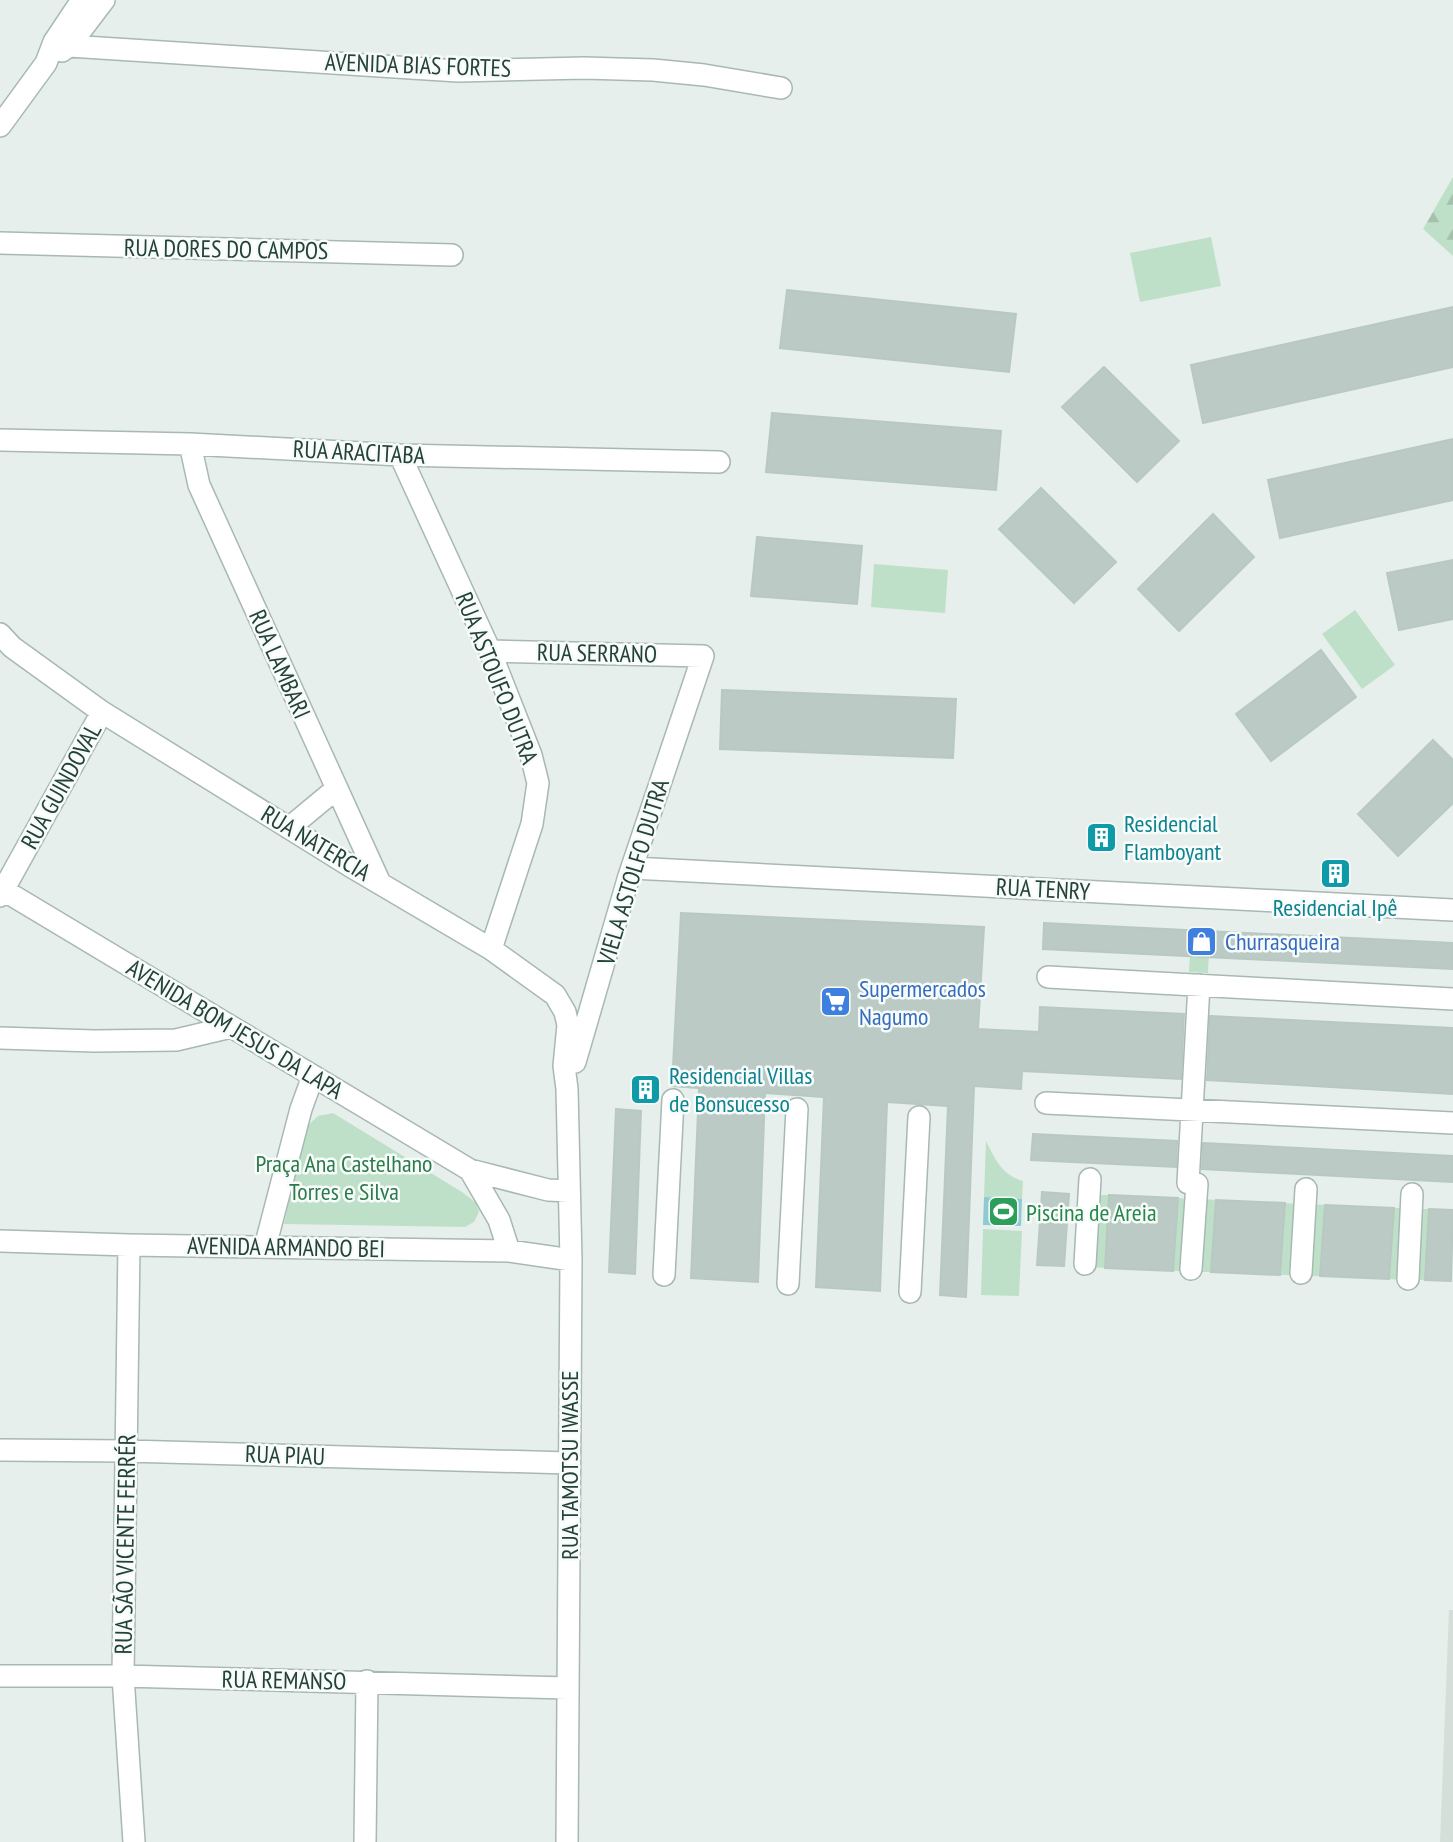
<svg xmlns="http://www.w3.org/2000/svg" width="1453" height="1842" font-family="'PT Sans Narrow',sans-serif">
  <defs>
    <pattern id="forest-firs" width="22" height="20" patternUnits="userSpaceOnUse" patternTransform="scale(1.75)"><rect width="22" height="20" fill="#bfe0c8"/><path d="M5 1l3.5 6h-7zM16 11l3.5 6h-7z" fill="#a4c1ad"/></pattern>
  </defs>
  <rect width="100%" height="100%" fill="#e6efeb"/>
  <path fill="#d4dfda" d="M1449,1610H1453V1842H1440Z"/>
  <path fill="#bfe0c8" d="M1211,237L1221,286L1140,302L1130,253Z
    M874,564L948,570L945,613L871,607Z
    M1355,610L1395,665L1362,689L1322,634Z
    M1191,930L1210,931L1208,973L1189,972Z
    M333,1113L462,1192L476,1203L479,1212L474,1222L465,1227L284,1224L305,1128L318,1116Z
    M986,1141C995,1159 1002,1175 1023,1181L1022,1199L984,1197Z
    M1097,1195H1109L1105,1268L1092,1267Z
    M1178,1198L1191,1199L1186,1271H1173Z
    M1203,1199L1216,1200L1211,1272H1198Z
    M1285,1203L1298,1204L1294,1275H1280Z
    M1311,1204L1325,1205L1320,1276H1308Z
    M1394,1208H1407L1403,1280L1389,1279Z
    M1416,1209H1429L1425,1280H1412Z
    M983,1229L1022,1231L1019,1296L981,1295Z"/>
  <path fill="url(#forest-firs)" d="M1453,177V256L1423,229Z"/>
  <path fill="#8ec9d4" d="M984,1197L1022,1199L1021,1226L983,1225Z"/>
  <path fill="#bbcac4" stroke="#b8c9c2" stroke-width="2" d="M787,290L1016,314L1009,372L780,348Z
    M1453,307V367L1203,423L1191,365Z
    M1104,367L1179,441L1137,482L1062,407Z
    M772,413L1001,431L996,490L766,472Z
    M1453,439V500L1280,538L1268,480Z
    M1041,488L1116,562L1074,603L999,529Z
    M1213,514L1254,557L1179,631L1138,589Z
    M757,537L862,546L857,604L751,596Z
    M1453,560V619L1399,630L1387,573Z
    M1321,650L1356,697L1271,761L1236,714Z
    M722,690L956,699L953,758L720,749Z
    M1433,740L1453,760V803L1398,856L1358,814Z
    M1328,865L1343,866L1342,882L1327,881Z
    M681,913L984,927L978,1029L1039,1032L1040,1007L1184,1014L1181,1079L1022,1071L1021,1089L974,1086L966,1297L940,1295L948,1106L887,1102L880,1291L816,1287L824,1097L765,1093L758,1282L691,1278L699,1088L672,1086Z
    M1044,923L1453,943V969L1043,949Z
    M1210,1016L1453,1028V1094L1207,1080Z
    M616,1109L641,1111L635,1274L609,1272Z
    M1033,1134L1177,1141L1176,1167L1031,1160Z
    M1203,1143L1453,1156V1182L1202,1169Z
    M1042,1192L1069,1194L1064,1266L1037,1265Z
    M1109,1195L1178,1198L1173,1271L1105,1268Z
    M1216,1200L1285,1203L1280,1275L1211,1272Z
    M1325,1205L1394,1208L1389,1279L1320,1276Z
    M1429,1209L1453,1210L1451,1281L1425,1280Z"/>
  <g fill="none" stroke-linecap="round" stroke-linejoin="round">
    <defs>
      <path id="minor" d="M54,42L69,46L458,71L584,68L653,70L704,75L781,88
        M62,51L69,46L104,0
        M0,126L46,63L54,42L82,0
        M0,243L452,255
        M0,440L190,444L400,455L719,462
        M190,444L199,485L379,881
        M400,455L490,651L531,755L538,783L532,824L491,949
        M0,634L12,647L102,712L352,867L491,949L555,995L565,1012L568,1025L564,1066L567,1089L571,1260L567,1842
        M490,651L703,656L629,876L575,1062
        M289,828L336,789
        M632,868L1453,910
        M0,888L470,1170L548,1190L569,1191
        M0,896L102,712
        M1048,977L1453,999
        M0,1038L94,1041L176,1040L231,1027
        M1046,1103L1453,1123
        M470,1170L499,1220L509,1251
        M1188,1183L1199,985
        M0,1241L129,1245L509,1251L571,1260
        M129,1245L123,1676L134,1842
        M265,1247L301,1109L313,1076
        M1085,1264L1090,1179
        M1191,1269L1197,1184
        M1301,1273L1306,1189
        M664,1275L673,1100
        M1408,1279L1412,1194
        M788,1284L797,1109
        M910,1292L919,1117
        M0,1450L127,1451L569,1463
        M0,1676H123L568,1688
        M365,1842L367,1681"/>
    </defs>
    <use href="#minor" stroke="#a8b8b2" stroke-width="24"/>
    <use href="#minor" stroke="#fff" stroke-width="21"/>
  </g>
  <defs>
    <symbol id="building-square" viewBox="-11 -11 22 22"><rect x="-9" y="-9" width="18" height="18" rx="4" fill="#0f9aa8" stroke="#f7fbf9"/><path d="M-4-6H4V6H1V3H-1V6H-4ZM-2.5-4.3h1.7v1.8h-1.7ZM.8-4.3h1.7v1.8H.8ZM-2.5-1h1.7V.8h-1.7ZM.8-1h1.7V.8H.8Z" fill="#fff"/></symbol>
    <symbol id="shop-square" viewBox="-11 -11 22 22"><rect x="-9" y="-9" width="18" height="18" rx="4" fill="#3f7fe0" stroke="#f7fbf9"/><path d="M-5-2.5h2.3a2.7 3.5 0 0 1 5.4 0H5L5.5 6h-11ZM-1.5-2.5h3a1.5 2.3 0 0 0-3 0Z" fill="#fff"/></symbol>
    <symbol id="supermarket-square" viewBox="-11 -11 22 22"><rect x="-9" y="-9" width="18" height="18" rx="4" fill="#3f7fe0" stroke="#f7fbf9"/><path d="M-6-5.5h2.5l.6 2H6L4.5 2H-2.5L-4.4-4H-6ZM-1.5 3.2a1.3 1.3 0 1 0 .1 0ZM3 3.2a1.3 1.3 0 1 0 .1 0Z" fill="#fff"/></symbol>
    <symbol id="stadium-square" viewBox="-11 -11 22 22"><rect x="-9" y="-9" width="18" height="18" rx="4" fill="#2e9e5b" stroke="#f7fbf9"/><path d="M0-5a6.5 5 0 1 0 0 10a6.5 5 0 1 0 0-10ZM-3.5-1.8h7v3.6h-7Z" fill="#fff"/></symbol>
  </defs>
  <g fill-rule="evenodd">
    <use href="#building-square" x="1084" y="820" width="35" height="35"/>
    <use href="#building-square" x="1318" y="856" width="35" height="35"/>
    <use href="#shop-square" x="1184" y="924" width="35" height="35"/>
    <use href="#supermarket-square" x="818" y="984" width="35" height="35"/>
    <use href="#building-square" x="628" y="1072" width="35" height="35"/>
    <use href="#stadium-square" x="986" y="1194" width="35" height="35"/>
  </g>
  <g text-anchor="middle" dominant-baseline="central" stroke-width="5" stroke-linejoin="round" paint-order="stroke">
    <g font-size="24" fill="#24423a" stroke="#f7fbf9">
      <text transform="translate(418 65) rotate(2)">AVENIDA BIAS FORTES</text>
      <text transform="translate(226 249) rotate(1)">RUA DORES DO CAMPOS</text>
      <text transform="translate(359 452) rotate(3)">RUA ARACITABA</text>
      <text transform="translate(597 653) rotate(1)">RUA SERRANO</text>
      <text transform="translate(280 664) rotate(66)">RUA LAMBARI</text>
      <text transform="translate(497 678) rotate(68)">RUA ASTOUFO DUTRA</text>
      <text transform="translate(61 786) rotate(-61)">RUA GUINDOVAL</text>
      <text transform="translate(316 843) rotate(31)">RUA NATERCIA</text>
      <text transform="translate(633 872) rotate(-73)">VIELA ASTOLFO DUTRA</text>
      <text transform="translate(1043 889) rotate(3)">RUA TENRY</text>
      <text transform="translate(235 1029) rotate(31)">AVENIDA BOM JESUS DA LAPA</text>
      <text transform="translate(286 1247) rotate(1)">AVENIDA ARMANDO BEI</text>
      <text transform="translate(285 1455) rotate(2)">RUA PIAU</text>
      <text transform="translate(569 1465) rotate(-90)">RUA TAMOTSU IWASSE</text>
      <text transform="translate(125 1544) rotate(-89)">RUA SÃO VICENTE FERRÉR</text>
      <text transform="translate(284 1680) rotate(1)">RUA REMANSO</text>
    </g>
    <g font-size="24" fill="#0d838f" stroke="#f7fbf9" text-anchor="start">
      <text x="1124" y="823">Residencial<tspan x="1124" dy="28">Flamboyant</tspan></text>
      <text x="1335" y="907" text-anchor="middle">Residencial Ipê</text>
      <text x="669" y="1075">Residencial Villas<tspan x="669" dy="28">de Bonsucesso</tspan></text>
    </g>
    <g font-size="24" fill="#366cbe" stroke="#f7fbf9" text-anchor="start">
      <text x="1225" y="941">Churrasqueira</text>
      <text x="859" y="988">Supermercados<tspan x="859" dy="28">Nagumo</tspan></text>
    </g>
    <g font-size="24" fill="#2d7a4b" stroke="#f7fbf9">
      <text x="344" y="1163">Praça Ana Castelhano<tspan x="344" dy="28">Torres e Silva</tspan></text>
    </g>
    <g font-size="24" fill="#27864d" stroke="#f7fbf9" text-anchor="start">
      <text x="1026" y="1212">Piscina de Areia</text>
    </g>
  </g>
</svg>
